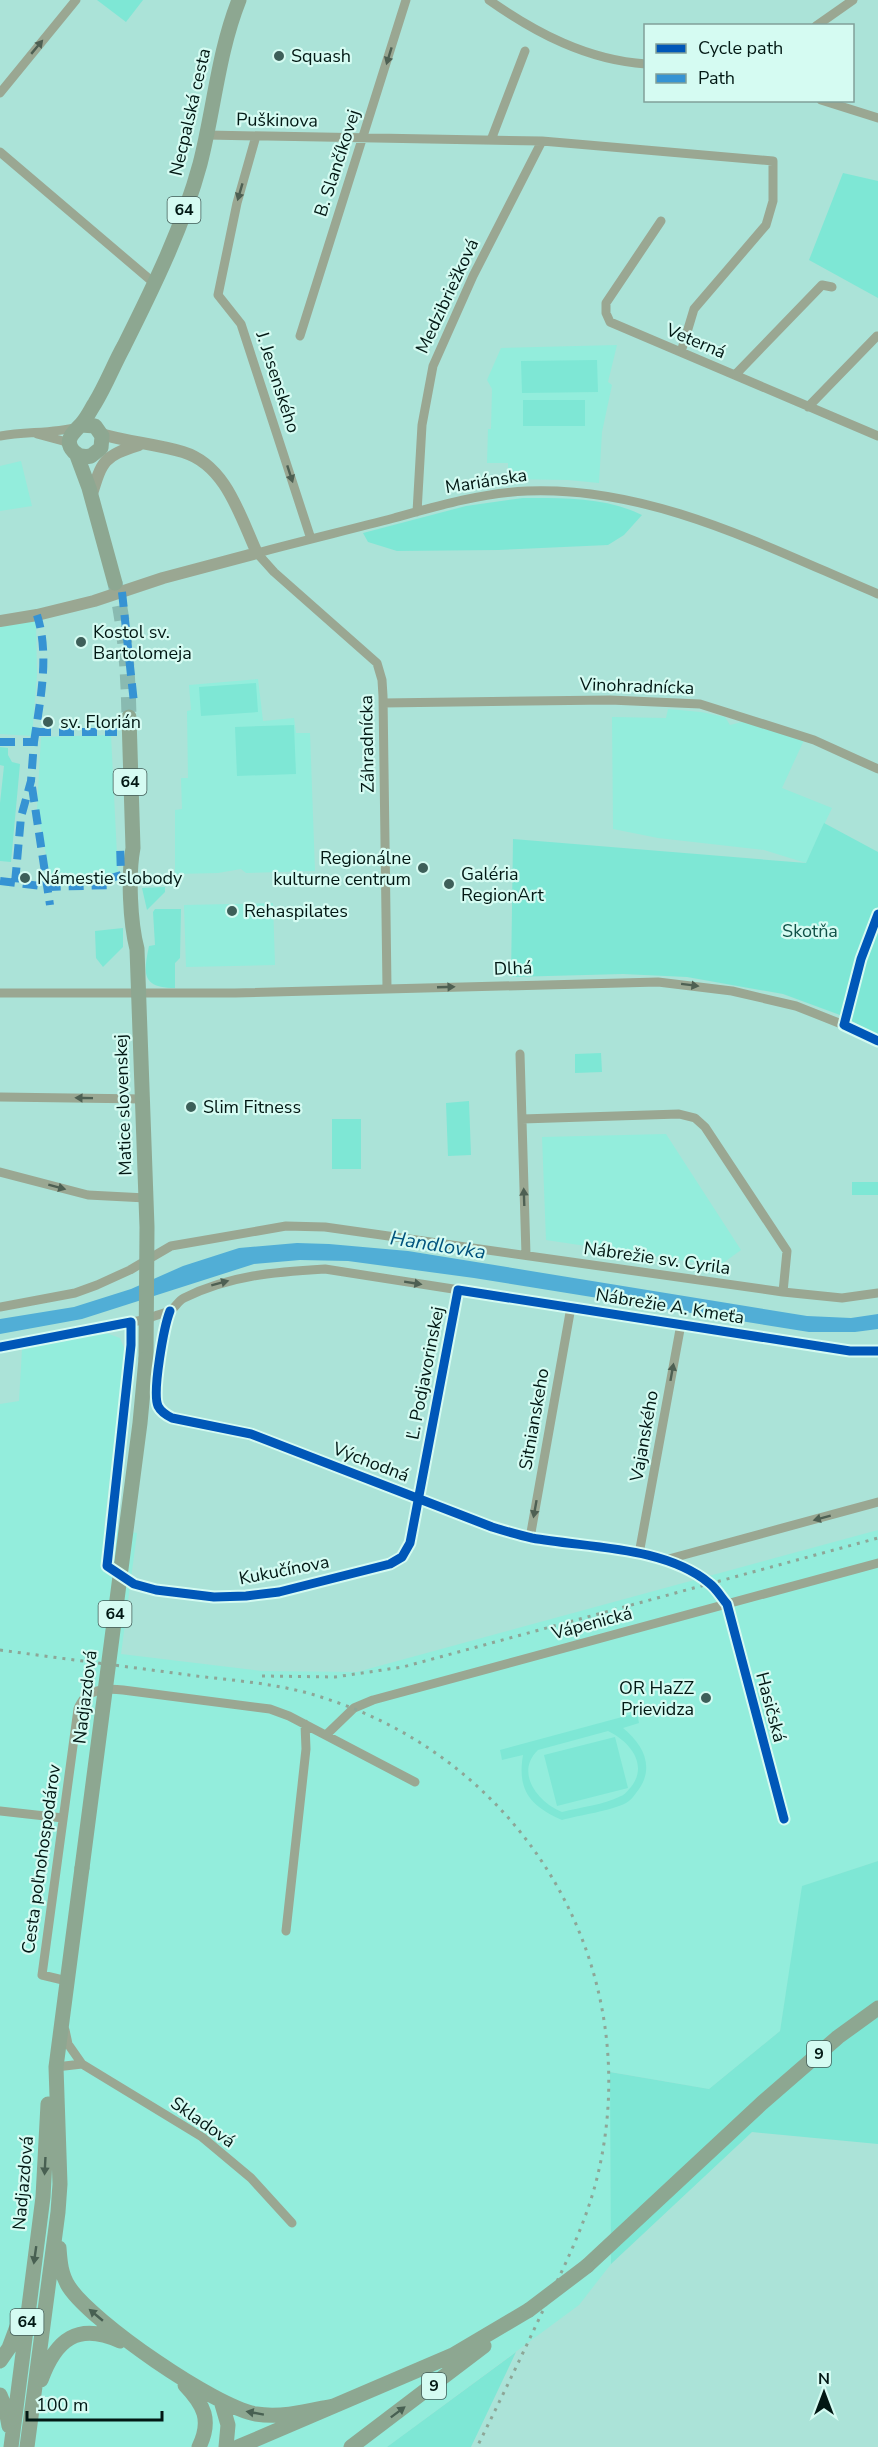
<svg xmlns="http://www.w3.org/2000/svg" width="878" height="2447" font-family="'Nunito Sans',sans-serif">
  <rect width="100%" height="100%" fill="#abe3d8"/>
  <path fill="#93eddc" d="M617,345L608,382L612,385L602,432L599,483L568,480L508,479V463H487L488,429H491L492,389L487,380L501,348Z
    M21,461L32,506L0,511V466Z
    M36,620L37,675L32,736L0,734V624Z
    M258,679L263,721L294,718L296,733H310L315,871L246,873L241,869L218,873L175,874V810L182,809L181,778H188L187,711L191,710L189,685Z
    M668,709L701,712L725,717L730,725L746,721L804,740L782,788L832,808L806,863L764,850L658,838L613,829L612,717L666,718Z
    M111,735L118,875L51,880L37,809L41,737Z
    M273,903L275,965L186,967L184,905Z
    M666,1134L741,1250L719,1266L546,1240L542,1137Z
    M106,1333L120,1338L125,1350L104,1527L137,1533L121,1654L262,1671L357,1672L878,1530V1861L803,1886L780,2031L709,2089L611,2072V2264L579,2305L387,2447H0V1404L19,1401L22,1349Z"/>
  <path fill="#7ee7d5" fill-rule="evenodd" d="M97,0H143L126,22Z
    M843,173L878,181V298L809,260Z
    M597,360L598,392L522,393L521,361Z
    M523,400H585V426H523Z
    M523,498C562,498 606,497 642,515L624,535L608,545L498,550L397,551L368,542L363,533L466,506Z
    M256,683L258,712L201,716L199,687Z
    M294,725L296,774L237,776L235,727Z
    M0,747L8,748V755L12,762L20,764L11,862L0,861V803L4,766L0,765Z
    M824,823L878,852V1035L840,1015L783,994L687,977L623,974L511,977L513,839L806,863Z
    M165,887V892L147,910L142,888Z
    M155,909H181L180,958L175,963V988C142,988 143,974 149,946L155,945L153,912Z
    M123,928V947L103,967L96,958L95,931Z
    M601,1053L602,1072L575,1073V1054Z
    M469,1101L471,1155L448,1156L446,1103Z
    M332,1119H361V1169H332Z
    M852,1182H878V1195H852Z
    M637,1713L639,1723L623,1728C644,1745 656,1769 636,1793C634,1796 630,1801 626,1803C611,1811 580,1815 562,1820C530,1806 517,1790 523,1755L502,1760L500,1750ZM608,1731C629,1741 649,1764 631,1787C628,1790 625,1795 621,1796C604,1805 581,1807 562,1812C539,1803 514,1773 538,1750Z
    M615,1737L628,1788L557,1806L544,1755Z
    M878,1861V2144L752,2132L611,2264L610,2072L709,2089L780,2031L802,1886Z
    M516,2352L471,2447H387Z"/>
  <path fill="#51aed6" d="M297,1243L329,1244L408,1251L807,1316L851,1318L878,1314V1329L855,1332H809L474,1278L348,1261L300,1260L254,1264L82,1319L0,1334V1319L74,1307L131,1289L183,1266L239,1248Z"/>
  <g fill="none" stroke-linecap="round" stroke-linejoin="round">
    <path stroke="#89bab1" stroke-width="15" stroke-dasharray="15 8" stroke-linecap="butt" d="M115,583C125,627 128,671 129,717"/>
    <path stroke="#9aa792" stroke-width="9" d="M489,0C536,33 587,60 646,64
      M816,26L853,0
      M0,93L76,0
      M821,100L878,118
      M207,135L542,141L773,161V201L766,225L694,309L681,352
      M256,136L237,203L218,295L241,324L311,539
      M491,140L525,51
      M0,152L154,283
      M661,221L606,303V313L610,322L878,436
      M300,336L406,0
      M735,375L822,285L832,287
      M808,407L877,336
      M37,434L63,441L71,446
      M0,436C25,431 53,434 77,427
      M417,512L422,425L433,366L473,276L542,141
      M383,703L610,700L700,704L814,740L878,769
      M387,988L383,696L382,680L377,663L274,572L257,553C302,541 348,530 394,518C437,506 482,493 527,491C652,486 766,547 878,594
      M0,993H235L658,982L732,991L796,1006L844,1025L878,1041
      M520,1054L526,1255
      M0,1097L143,1099
      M522,1119L679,1114L695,1118L705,1127L787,1251L783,1292
      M0,1172L88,1195L146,1198
      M0,1307L75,1293L97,1285L130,1270L171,1246L286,1226L325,1227L783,1292L842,1298L878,1293
      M170,1311C164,1326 152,1392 158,1406C161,1412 166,1415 172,1418L251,1434L492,1527C505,1531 518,1535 532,1538C587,1548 664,1546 709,1583C716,1588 721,1597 727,1604L784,1819
      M131,1322V1345L107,1566L134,1584L156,1590L214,1597L246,1596L279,1592L390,1564L402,1557L410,1543L458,1290
      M0,1347L148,1319C155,1315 163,1314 170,1311C175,1308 178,1301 184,1298C230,1275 275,1272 325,1269L850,1351H878
      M530,1538L571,1307
      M639,1554L681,1324
      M665,1560L878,1502
      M326,1735L354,1708L373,1700L878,1563
      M0,1811L63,1818
      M286,1931L306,1749L305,1724
      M67,1981L42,1975L78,1709C85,1689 104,1688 123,1690L270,1709L289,1716L415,1782
      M65,2030L68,2044L82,2064
      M56,2067L82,2064L202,2137L251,2178L292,2223"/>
    <path stroke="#9aa792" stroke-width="12" d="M91,497C102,461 103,456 139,445
      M0,621L37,615L94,601L163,578L257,553C240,516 226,465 183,452C156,444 128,442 101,434"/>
    <path stroke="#8da791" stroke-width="15" d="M81,425L95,426L102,436L101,448L91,456C85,457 79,457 74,452C62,439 76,431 83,422C88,416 91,409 95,403C106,385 114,364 124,346C153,288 183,227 200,164C214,110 218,53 239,0
      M76,453L89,488L115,583
      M129,717L133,848C128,875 130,922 137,949L147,1227L146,1359
      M59,2248C60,2262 61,2275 69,2287C92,2322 215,2407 256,2414C282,2418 308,2411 333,2406
      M587,2266L762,2103L838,2037L878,2008
      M0,2361L9,2348L21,2316
      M41,2380C56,2339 78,2322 120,2341
      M185,2385C204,2405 212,2420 199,2447
      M0,2395L6,2410L9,2426
      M221,2401L228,2425L226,2447
      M11,2447L43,2197L48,2104
      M27,2447L58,2212L60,2184L56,2067L82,1868
      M238,2447L453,2355L529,2310
      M351,2447L484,2346"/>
    <path stroke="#8da697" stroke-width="3" stroke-dasharray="3 6" stroke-linecap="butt" d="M0,1650C65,1659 131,1667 196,1676C239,1681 283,1684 324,1698C528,1763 650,1972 596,2182C585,2224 566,2263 547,2302C524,2351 501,2399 477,2447
      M262,1676L335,1677L403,1667L878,1538"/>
    <path stroke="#8da791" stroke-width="15" d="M82,1868L140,1423L146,1359
      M529,2310L587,2266"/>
    <path stroke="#3693d3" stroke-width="8" stroke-dasharray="15 8" stroke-linecap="butt" d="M122,592L134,703
      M36,732H117
      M0,742H34L31,781L21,817L15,883
      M34,742C40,701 50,655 37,615
      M32,787L50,905
      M0,881L49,887L111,885V878L121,875L120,844"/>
    <defs>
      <path id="cycleway" d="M878,914L861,959L844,1025L878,1041
        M170,1311C164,1326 152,1392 158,1406C161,1412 166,1415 172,1418L251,1434L492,1527C505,1531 518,1535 532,1538C587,1548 664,1546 709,1583C716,1588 721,1597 727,1604L784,1819
        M0,1347L131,1322V1345L107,1566L134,1584L156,1590L214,1597L246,1596L279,1592L390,1564L402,1557L410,1543L458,1290L850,1351H878"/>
    </defs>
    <use href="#cycleway" stroke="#d5fbf2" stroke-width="13"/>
    <use href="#cycleway" stroke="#0057b8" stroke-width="9"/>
  </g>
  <defs><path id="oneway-solid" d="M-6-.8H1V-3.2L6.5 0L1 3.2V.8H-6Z" transform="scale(1.5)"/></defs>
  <g fill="#4e6053">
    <use href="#oneway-solid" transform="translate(37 47) rotate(-50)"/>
    <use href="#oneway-solid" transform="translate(389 56) rotate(107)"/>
    <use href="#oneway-solid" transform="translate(240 192) rotate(106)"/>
    <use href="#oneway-solid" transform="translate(290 474) rotate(72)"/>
    <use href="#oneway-solid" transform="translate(690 985) rotate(7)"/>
    <use href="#oneway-solid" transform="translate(446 987) rotate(-2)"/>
    <use href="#oneway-solid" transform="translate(84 1098) rotate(-179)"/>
    <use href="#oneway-solid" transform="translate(57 1187) rotate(15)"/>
    <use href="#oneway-solid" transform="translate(524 1197) rotate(-92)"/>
    <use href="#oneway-solid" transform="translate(220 1283) rotate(-15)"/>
    <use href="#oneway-solid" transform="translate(413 1283) rotate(9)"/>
    <use href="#oneway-solid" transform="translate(672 1372) rotate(-80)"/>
    <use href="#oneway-solid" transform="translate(535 1509) rotate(100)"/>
    <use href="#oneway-solid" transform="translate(822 1518) rotate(165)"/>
  </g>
  <g fill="#486052">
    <use href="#oneway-solid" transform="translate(45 2166) rotate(93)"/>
    <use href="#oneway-solid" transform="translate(35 2255) rotate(98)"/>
    <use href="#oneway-solid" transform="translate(96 2315) rotate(-140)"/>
    <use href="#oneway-solid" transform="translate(398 2412) rotate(-37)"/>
    <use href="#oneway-solid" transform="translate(255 2413) rotate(-170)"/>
  </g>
  <g fill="#3d5f59" stroke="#d5fbf2" stroke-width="2">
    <circle cx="279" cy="56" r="6"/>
    <circle cx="81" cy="642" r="6"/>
    <circle cx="48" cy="722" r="6"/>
    <circle cx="423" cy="868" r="6"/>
    <circle cx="25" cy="878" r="6"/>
    <circle cx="449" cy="884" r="6"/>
    <circle cx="232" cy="911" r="6"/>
    <circle cx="191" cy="1107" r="6"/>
    <circle cx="706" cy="1698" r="6"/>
  </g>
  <g text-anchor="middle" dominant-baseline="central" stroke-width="4.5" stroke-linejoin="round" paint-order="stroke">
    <g fill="#d5fbf2" stroke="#415c57" stroke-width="1.5">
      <rect x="167.5" y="197" width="33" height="26" rx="4.5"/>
      <rect x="113.5" y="769" width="33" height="26" rx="4.5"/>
      <rect x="98.5" y="1601" width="33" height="26" rx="4.5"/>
      <rect x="807" y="2041" width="24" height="26" rx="4.5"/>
      <rect x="10.5" y="2309" width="33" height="26" rx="4.5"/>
      <rect x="422" y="2373" width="24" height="26" rx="4.5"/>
    </g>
    <g font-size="16" font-weight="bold" fill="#021814">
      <text x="184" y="210">64</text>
      <text x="130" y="782">64</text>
      <text x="115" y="1614">64</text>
      <text x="819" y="2054">9</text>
      <text x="27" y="2322">64</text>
      <text x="434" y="2386">9</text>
    </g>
    <g font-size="18" fill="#021814" stroke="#d5fbf2" text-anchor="start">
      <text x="291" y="56">Squash</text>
      <text x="93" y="632">Kostol sv.<tspan x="93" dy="21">Bartolomeja</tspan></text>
      <text x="60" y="722">sv. Florián</text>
      <text x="411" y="858" text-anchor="end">Regionálne<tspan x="411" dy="21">kulturne centrum</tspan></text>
      <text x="461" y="874">Galéria<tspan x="461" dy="21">RegionArt</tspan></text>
      <text x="37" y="878">Námestie slobody</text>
      <text x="244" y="911">Rehaspilates</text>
      <text x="203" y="1107">Slim Fitness</text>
      <text x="694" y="1688" text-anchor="end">OR HaZZ<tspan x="694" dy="21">Prievidza</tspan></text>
    </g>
    <g font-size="18" fill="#021814" stroke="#d5fbf2">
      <text transform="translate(190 112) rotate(-77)">Necpalská cesta</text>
      <text transform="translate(277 120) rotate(1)">Puškinova</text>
      <text transform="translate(337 163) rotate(-72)">B. Slančíkovej</text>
      <text transform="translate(447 296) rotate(-65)">Medzibriežková</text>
      <text transform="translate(696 341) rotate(23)">Veterná</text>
      <text transform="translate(278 382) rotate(72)">J. Jesenského</text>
      <text transform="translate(486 481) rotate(-9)">Mariánska</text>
      <text transform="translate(637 686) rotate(2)">Vinohradnícka</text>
      <text transform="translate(367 744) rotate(-91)">Záhradnícka</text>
      <text transform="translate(513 968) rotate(-2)">Dlhá</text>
      <text transform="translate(123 1105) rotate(-92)">Matice slovenskej</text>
      <text transform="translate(657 1258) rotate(8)">Nábrežie sv. Cyrila</text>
      <text transform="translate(670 1306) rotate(9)">Nábrežie A. Kmeťa</text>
      <text transform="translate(425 1373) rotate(-79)">Ľ. Podjavorinskej</text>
      <text transform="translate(534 1419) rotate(-80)">Sitnianskeho</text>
      <text transform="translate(644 1436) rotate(-80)">Vajanského</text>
      <text transform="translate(371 1462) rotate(21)">Východná</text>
      <text transform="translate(284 1570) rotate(-11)">Kukučínova</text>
      <text transform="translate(592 1623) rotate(-15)">Vápenická</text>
      <text transform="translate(85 1697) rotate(-83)">Nadjazdová</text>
      <text transform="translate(771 1707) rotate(75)">Hasičská</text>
      <text transform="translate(41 1859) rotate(-82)">Cesta poľnohospodárov</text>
      <text transform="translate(203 2122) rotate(35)">Skladová</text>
      <text transform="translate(23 2183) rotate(-85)">Nadjazdová</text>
    </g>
    <g font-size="18" fill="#105147" stroke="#d5fbf2">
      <text x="810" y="931">Skotňa</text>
    </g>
    <g font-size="20" font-style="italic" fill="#00537d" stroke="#d5fbf2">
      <text transform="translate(438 1245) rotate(9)">Handlovka</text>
    </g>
  </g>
  <rect x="644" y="24" width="210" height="78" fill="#d5fbf2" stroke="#81a099" stroke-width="1.5"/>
  <rect x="656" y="44" width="30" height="9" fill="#0057b8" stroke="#81a099" stroke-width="1.5"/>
  <text x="698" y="54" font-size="18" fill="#021814">Cycle path</text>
  <rect x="656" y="74" width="30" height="9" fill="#3693d3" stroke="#81a099" stroke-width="1.5"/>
  <text x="698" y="84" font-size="18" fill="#021814">Path</text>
  <g transform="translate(824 2393)" stroke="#d5fbf2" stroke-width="4.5" paint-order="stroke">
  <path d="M0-4.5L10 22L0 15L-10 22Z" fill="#021814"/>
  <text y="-9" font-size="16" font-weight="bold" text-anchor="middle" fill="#021814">N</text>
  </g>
  <path d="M27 2411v9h135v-9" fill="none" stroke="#021814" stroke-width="3"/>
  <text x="36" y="2411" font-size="18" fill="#021814" stroke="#d5fbf2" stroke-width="4.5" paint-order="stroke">100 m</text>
</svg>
